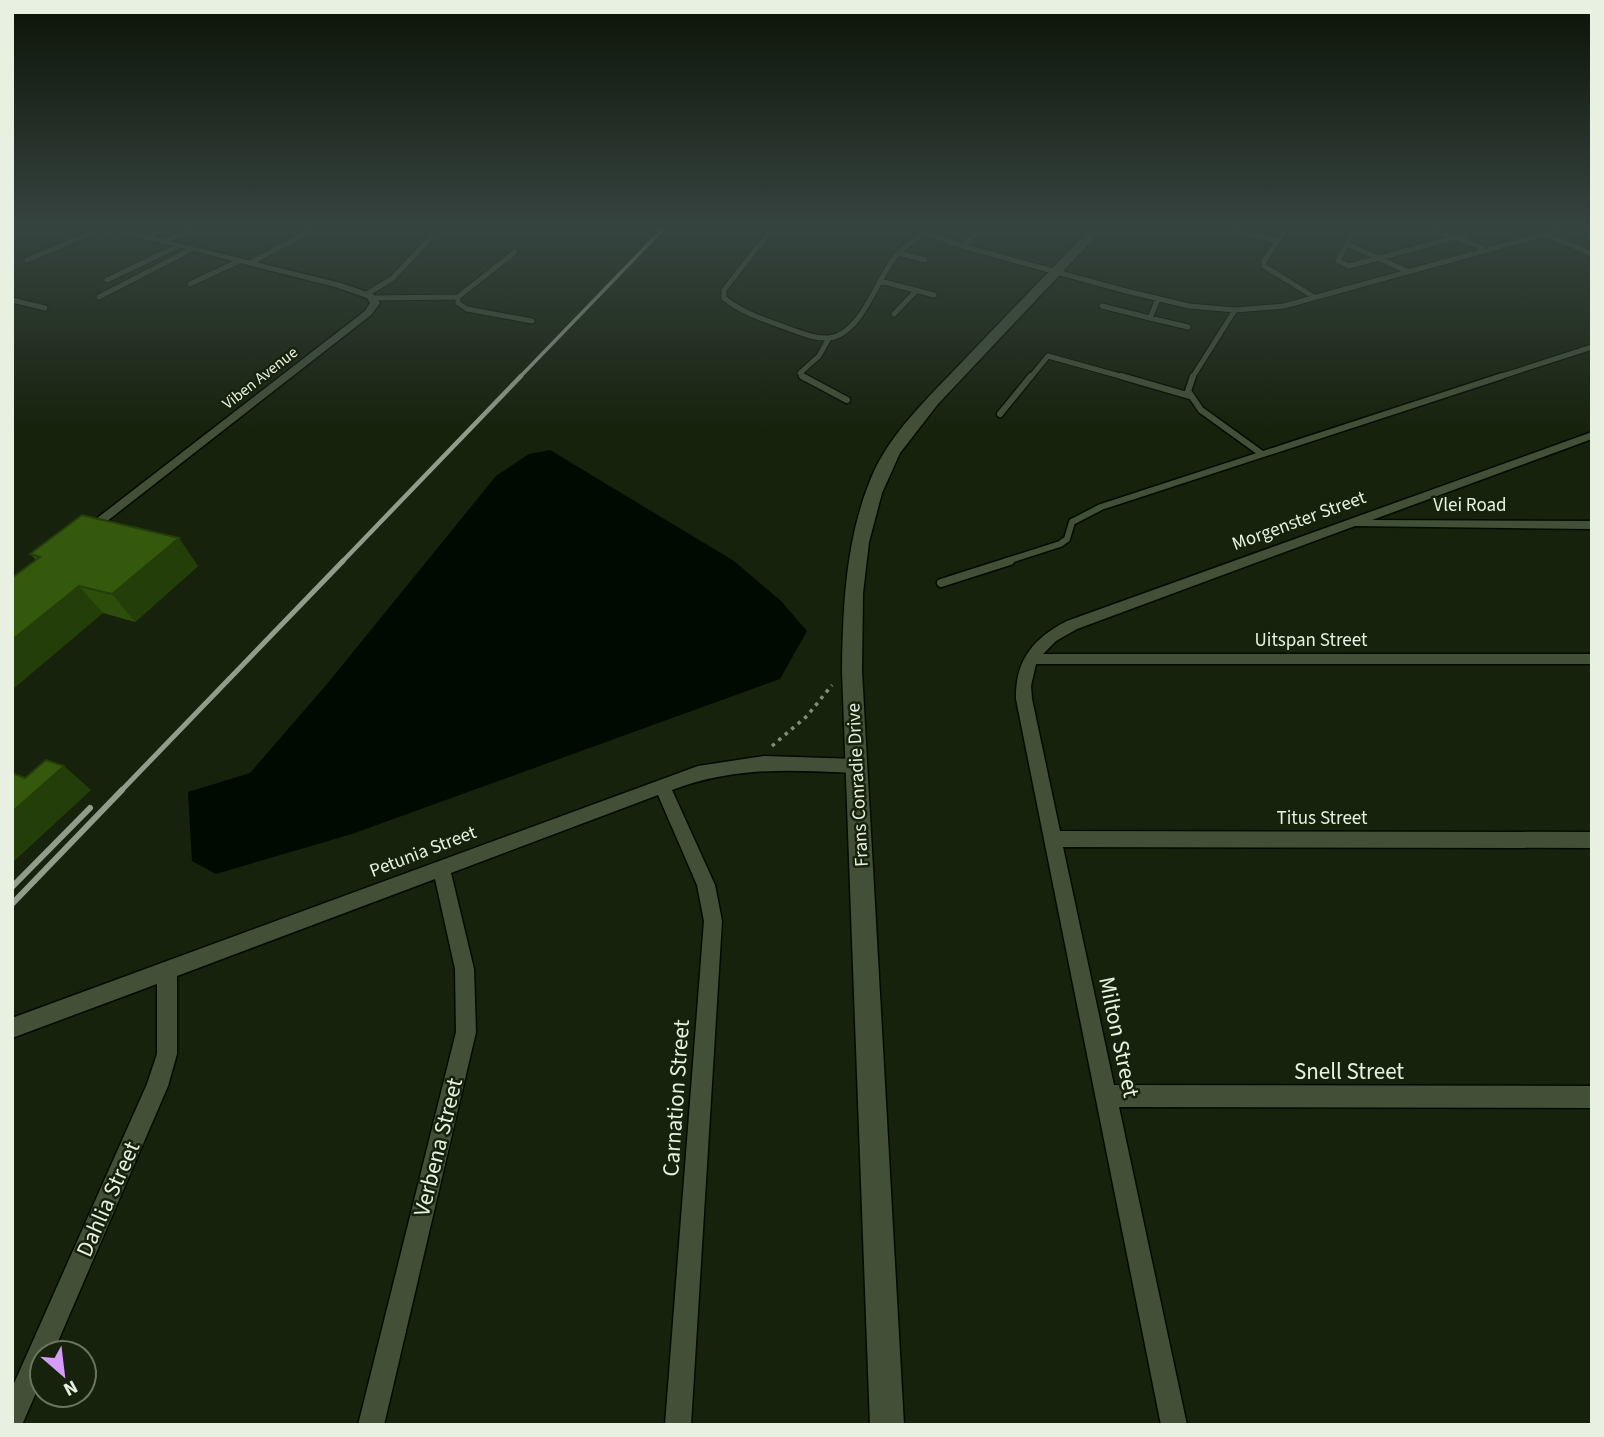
<svg xmlns="http://www.w3.org/2000/svg" width="1604" height="1437" font-family="'Source Sans 3',sans-serif">
  <rect width="100%" height="100%" fill="#16220c"/>
  <path fill="#000a00" d="M550,450L734,561L781,601L807,631L780,679L352,834L216,874L192,861L188,792L250,773L327,684L496,476L529,454Z"/>
  <g fill="none" stroke-linecap="round" stroke-linejoin="round">
    <defs>
      <path id="lane-far2" d="M771,230L724,290V298C742,313 766,320 787,328C801,333 815,339 829,338C861,335 877,279 895,257C903,247 914,240 925,233
        M917,230L962,246L1126,291L1189,306L1235,310L1284,306L1560,230
        M1229,230L1278,241
        M1285,230L1264,261V266L1314,297
        M1353,230L1347,244L1409,272
        M1428,230L1456,237L1488,251
        M1535,230L1592,254
        M146,238L163,230
        M164,242L189,230
        M1347,244L1338,261L1349,266L1465,235V230
        M962,246L981,230
        M898,253L925,260
        M27,260L98,230
        M250,263L312,230
        M107,280L178,246
        M880,281L934,295
        M190,284L239,261
        M367,294L393,278L431,237
        M99,297L192,249
        M458,297V303L467,309L532,321
        M373,298L458,297L515,252
        M12,300L45,308
        M1102,306L1150,318L1158,299
        M894,314L916,291
        M1150,318L1188,327
        M804,378L800,373L819,356L829,338
        M1030,378L1048,356L1127,378
        M1192,378L1235,310
        M1496,378L1592,347"/>
      <path id="lane-far1" d="M802,376L847,400
        M1121,376L1190,396
        M1193,376L1188,391L1201,410L1262,454
        M1000,414L1031,376
        M1004,562L1060,544L1067,539L1072,522L1101,507L1502,376"/>
      <path id="lane" d="M941,583L1010,561"/>
      <path id="street" d="M111,230H125L341,283L373,294L380,303L371,315L88,536L81,532L83,529L365,311L370,303L367,298L335,287Z
        M1592,432V439L1372,520L1592,521V529L1355,526L1077,629L1056,641L1043,654H1592V664H1036L1031,686L1032,699L1060,831L1592,832V848L1063,847L1114,1085L1592,1086V1108L1119,1107L1187,1425H1161L1016,699C1015,661 1033,638 1067,621Z
        M764,756L857,759L863,761L865,766L863,771L857,773C790,770 736,766 672,790L715,885L722,921L691,1425H665L704,921L697,885L658,795L451,873L474,969L476,1032L384,1425H358L456,1032L455,969L435,879L177,976V1054L168,1086L53,1353H42V1379L22,1425H12V1388L147,1084L157,1054V984L12,1038V1018L698,766Z"/>
      <path id="secondary" d="M1090,230H1102L938,404L900,453L882,493L869,542L863,593L862,671L904,1425H870L842,671C843,602 846,531 876,467C897,426 932,394 964,360C1005,317 1047,273 1090,230Z"/>
    </defs>
    <use href="#lane-far2" stroke="#030b00" stroke-width="7"/>
    <use href="#lane-far1" stroke="#030b00" stroke-width="9"/>
    <use href="#lane" stroke="#030b00" stroke-width="11"/>
    <use href="#street" stroke="#030b00" stroke-width="3"/>
    <use href="#secondary" stroke="#030b00" stroke-width="3"/>
    <path stroke="#828c7a" stroke-width="3.5" stroke-dasharray="3.5 5" stroke-linecap="butt" d="M772,746L807,716L832,685"/>
    <use href="#lane-far2" stroke="#425038" stroke-width="5"/>
    <use href="#lane-far1" stroke="#425038" stroke-width="6"/>
    <use href="#lane" stroke="#425038" stroke-width="8"/>
    <use href="#street" fill="#425038" fill-rule="evenodd"/>
    <use href="#secondary" fill="#425038" fill-rule="evenodd"/>
    <path stroke="#919c8a" stroke-width="3.5" d="M519,378L662,230"/>
    <path stroke="#919c8a" stroke-width="4.5" d="M342,562L521,376"/>
    <path stroke="#919c8a" stroke-width="5" d="M120,792L343,561"/>
    <path stroke="#919c8a" stroke-width="6" d="M12,887L90,808
      M12,904L122,790"/>
  </g>
  <path fill="#2d4d0b" d="M30,554L198,566L135,622L103,613L36,560Z"/>
  <path fill="#243e09" d="M179,538L198,566L135,622L112,594Z
    M79,586L103,613L12,690V640Z
    M64,766L91,790L12,863V812Z"/>
  <path fill="#34590d" stroke="#243e09" stroke-width="2" d="M82,515L179,538L112,594L79,586L12,640V578L40,557L30,554Z
    M46,760L64,766L12,812V773L25,778Z"/>
  <linearGradient id="sky" x2="0" y2="1"><stop stop-color="#0c1307"/><stop offset="0.53" stop-color="#364440"/><stop offset="1" stop-color="#364440" stop-opacity="0"/></linearGradient>
  <rect width="1604" height="431" fill="url(#sky)"/>
  <g text-anchor="middle" dominant-baseline="central" stroke-width="5" stroke-linejoin="round" paint-order="stroke">
    <g font-size="16" fill="#e7f0e1" stroke="#16220c">
      <text transform="translate(260 378) rotate(-38)">Viben Avenue</text>
    </g>
    <g font-size="19" fill="#e7f0e1" stroke="#16220c">
      <text x="1470" y="505">Vlei Road</text>
      <text transform="translate(1299 521) rotate(-20)">Morgenster Street</text>
      <text x="1311" y="640">Uitspan Street</text>
      <text transform="translate(858 785) rotate(-93)">Frans Conradie Drive</text>
      <text x="1322" y="818">Titus Street</text>
      <text transform="translate(423 852) rotate(-21)">Petunia Street</text>
    </g>
    <g font-size="23" fill="#e7f0e1" stroke="#16220c">
      <text transform="translate(1119 1037) rotate(78)">Milton Street</text>
      <text x="1349" y="1071">Snell Street</text>
      <text transform="translate(676 1098) rotate(-86)">Carnation Street</text>
      <text transform="translate(438 1147) rotate(-76)">Verbena Street</text>
      <text transform="translate(108 1199) rotate(-66)">Dahlia Street</text>
    </g>
  </g>
  <rect width="1604" height="1437" fill="none" stroke="#e7f0e1" stroke-width="28"/>
  <g transform="translate(63 1374) rotate(152)"><circle r="33" fill="#16220c" stroke="#6a7461" stroke-width="2"/>
  <path d="M0-5L12 26L0 18L-12 26Z" fill="#d79bf9"/>
  <text y="-10" font-size="19" font-weight="bold" text-anchor="middle" fill="#e7f0e1">N</text>
  </g>
</svg>
